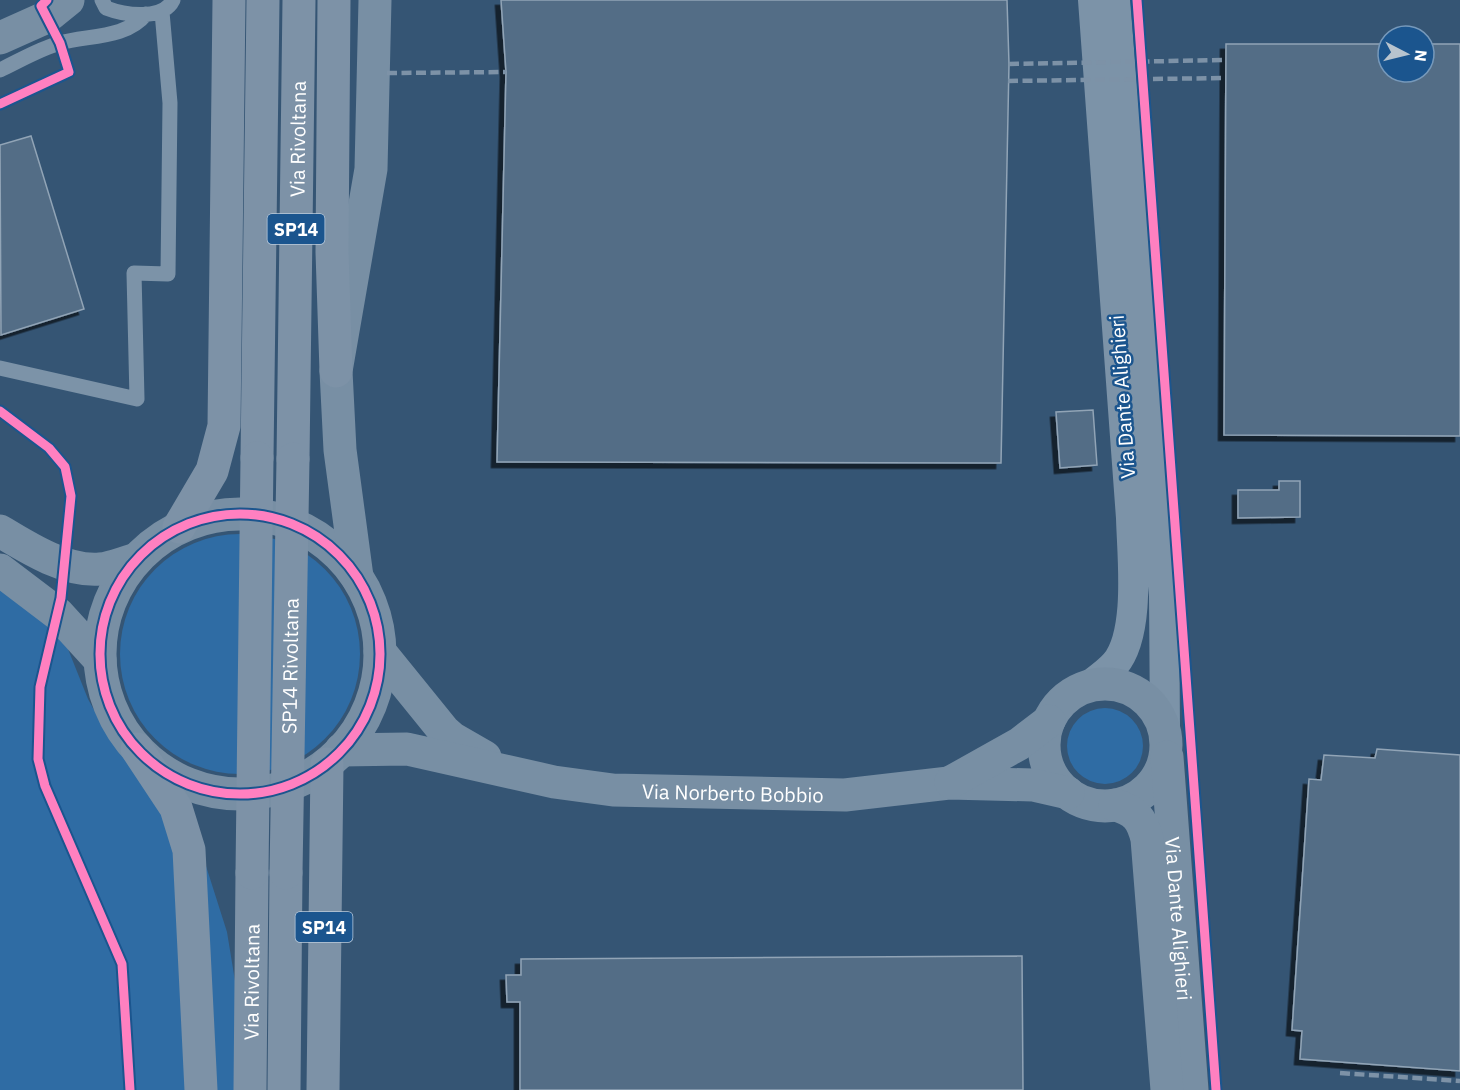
<svg xmlns="http://www.w3.org/2000/svg" width="1460" height="1090" font-family="'IBM Plex Sans',sans-serif">
  <defs>
    <filter id="shadow"><feDropShadow dx="-5.5" dy="5.5" stdDeviation="0" flood-color="#0009"/></filter>
  </defs>
  <rect width="100%" height="100%" fill="#355574"/>
  <path fill="#2f6ca4" d="M120 654a120 120 0 1 1 240 0a120 120 0 1 1-240 0Z
    M0,590L33,610L68,649L88,699L110,739L148,785L206,866L227,932L236,987L235,1090H0Z
    M1067 746a38 38 0 1 1 76 0a38 38 0 1 1-76 0Z"/>
  <path fill="#536d86" stroke="#91a4b6" stroke-width="1.5" filter="url(#shadow)" d="M501,0H1007L1009,64L1001,463L497,462L506,72Z
    M1226,44H1388V72H1424V44H1460V436L1224,435Z
    M31,136L84,309L1,335L0,145Z
    M1093,410L1097,465L1060,468L1056,412Z
    M1279,481H1300V517L1238,518V490H1279Z
    M1377,749L1460,755V1071L1300,1059L1302,1031L1292,1030L1309,779L1321,780L1324,755L1375,758Z
    M1022,956L1023,1090H520V1002H507L506,975H521V959Z"/>
  <g fill="none" stroke-linecap="round" stroke-linejoin="round">
    <path stroke="#7c93a8" stroke-width="15" d="M102,0L106,8C124,15 163,21 173,0
      M0,70C19,61 39,49 60,43C87,35 126,39 146,14
      M0,368L137,399L134,273L168,274L170,103L162,12"/>
    <path stroke="#7c93a8" stroke-width="30" d="M1115,0L1164,596L1165,730
      M1090,685C1098,679 1108,672 1115,664C1141,633 1132,557 1131,518L1093,0"/>
    <g stroke="#788fa4" stroke-width="33">
      <path d="M0,38L47,17L68,0"/>
      <circle cx="240" cy="654" r="140"/>
      <path d="M0,531C28,548 66,572 100,569C112,568 125,562 137,559"/>
      <path d="M0,570L58,614L100,660"/>
      <path d="M357,577L340,450L336,371L371,169L375,0"/>
      <path d="M380,652L444,731L452,738L485,757"/>
      <circle cx="1105" cy="745" r="61"/>
      <path id="s1" d="M341,750L407,749L554,782L613,790L845,795L949,783L1033,785L1068,793"/>
      <path id="s2" d="M1167,757L1192,1090"/>
      <path d="M951,782L1019,744L1049,721"/>
      <path d="M1115,805C1136,811 1142,819 1147,839L1167,1090"/>
    </g>
    <g stroke="#7d92a7" stroke-width="33">
      <path d="M334,0L332,252L336,371"/>
      <path d="M257,458L263,0"/>
      <path id="s3" d="M293,459L299,0"/>
      <path d="M179,527L212,471L224,426L229,0"/>
      <path d="M137,749L176,808L189,850L201,1090"/>
      <path id="s4" d="M250,1090L252,873"/>
      <path d="M284,1090L286,873"/>
      <path d="M323,1090L327,764"/>
    </g>
    <path stroke="#7d92a7" stroke-width="4.5" stroke-dasharray="10 4.5" stroke-linecap="butt" d="M1009,64L1225,60
      M387,73L506,72
      M1008,81L1225,78
      M1340,1073L1460,1081"/>
    <g stroke="#7d92a7" stroke-width="33">
      <path d="M252,873L257,458"/>
      <path id="s5" d="M286,873L293,459"/>
    </g>
    <defs>
      <path id="cycleway" d="M1137,0L1216,1090
        M0,104L69,72L60,43L41,6L47,0
        M0,411L49,448L65,467L71,496L61,598L40,687L38,759L45,786L122,964L130,1090
        M100 654a140 140 0 1 1 280 0a140 140 0 1 1-280 0Z"/>
    </defs>
    <use href="#cycleway" stroke="#1b558e" stroke-width="13"/>
    <use href="#cycleway" stroke="#ff80c0" stroke-width="9"/>
  </g>
  <g text-anchor="middle" dominant-baseline="central" stroke-width="5" stroke-linejoin="round" paint-order="stroke">
    <g fill="#1b558e" stroke="#bcd" stroke-width="1.5">
      <rect x="267.5" y="214" width="57" height="30" rx="4.5"/>
      <rect x="295.5" y="912" width="57" height="30" rx="4.5"/>
    </g>
    <g font-size="18" font-weight="bold" fill="#fff">
      <text x="296" y="229">SP14</text>
      <text x="324" y="927">SP14</text>
    </g>
    <g font-size="20" fill="#fff" stroke="#1b558e">
      <text stroke="none"><textPath href="#s3" startOffset="320">Via Rivoltana</textPath></text>
      <text transform="translate(1122 397) rotate(-94)">Via Dante Alighieri</text>
      <text stroke="none"><textPath href="#s5" startOffset="207">SP14 Rivoltana</textPath></text>
      <text stroke="none"><textPath href="#s1" startOffset="396">Via Norberto Bobbio</textPath></text>
      <text stroke="none"><textPath href="#s2" startOffset="162">Via Dante Alighieri</textPath></text>
      <text stroke="none"><textPath href="#s4" startOffset="108">Via Rivoltana</textPath></text>
    </g>
  </g>
  <g transform="translate(1406 54) rotate(97)"><circle r="28" fill="#1b558e" stroke="#7699bb" stroke-width="1.5"/>
  <path d="M0-4.5L10 22L0 15L-10 22Z" fill="#b8c4ce"/>
  <text y="-9" font-size="16" font-weight="bold" text-anchor="middle" fill="#ffffff">N</text>
  </g>
</svg>
